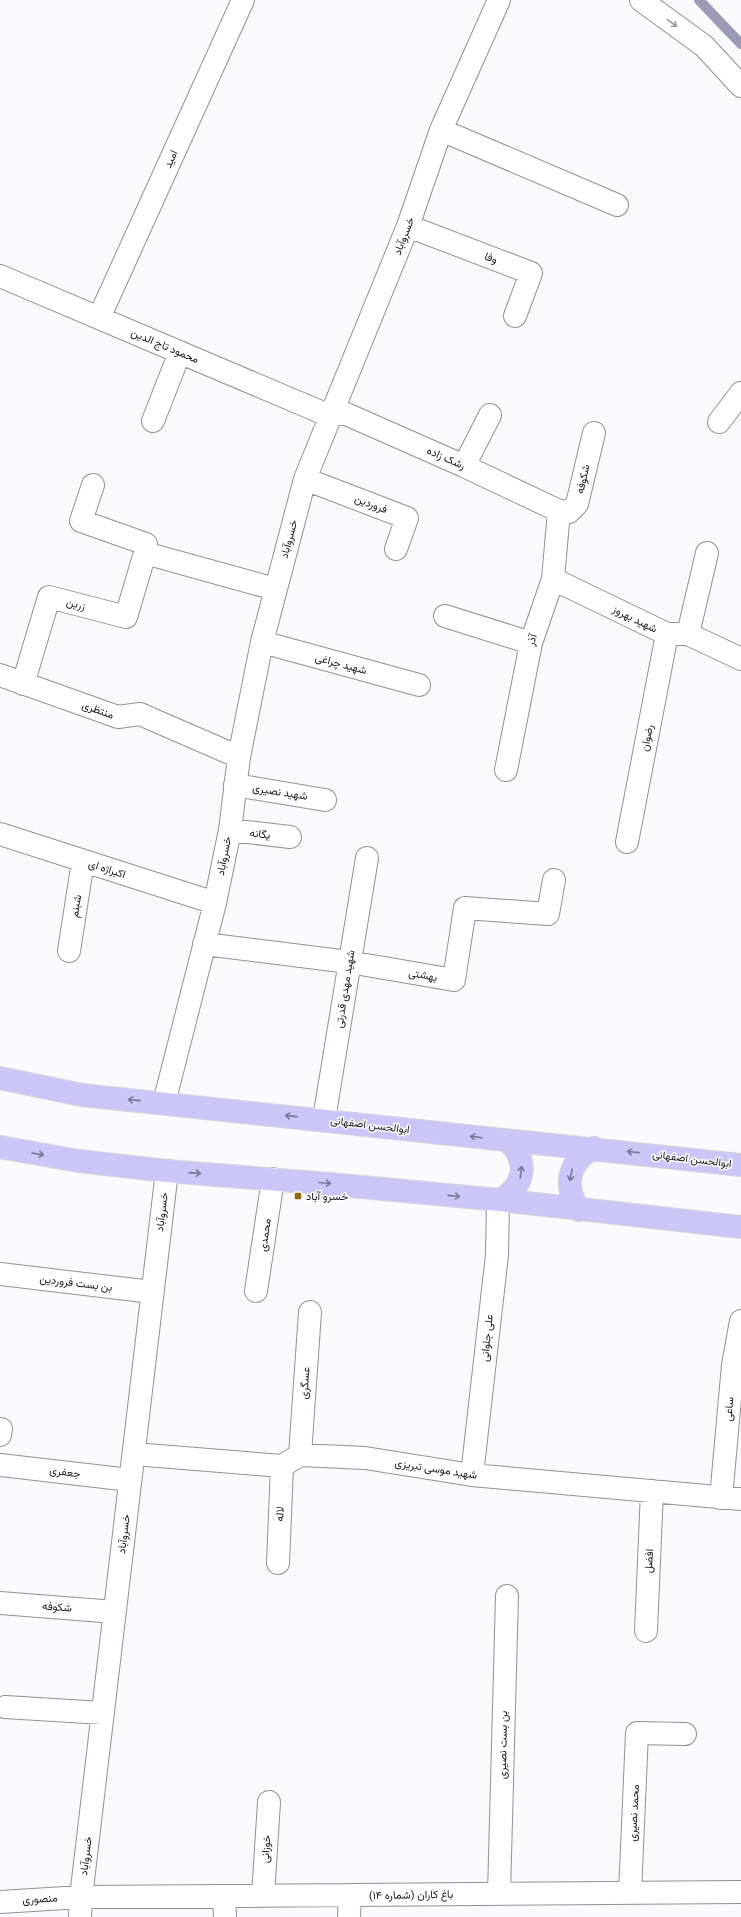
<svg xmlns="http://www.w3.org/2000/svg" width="741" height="1917" font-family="Roboto,Vazirmatn,sans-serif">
  <rect width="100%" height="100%" fill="#fafafd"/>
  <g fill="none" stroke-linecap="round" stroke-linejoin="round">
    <path stroke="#9b9ab4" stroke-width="10" d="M699,0L741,44"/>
    <defs>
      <path id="minor" d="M641,0L704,46L741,86
        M441,130L617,205
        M408,226L531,273L515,316
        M0,276L330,416L344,413L464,466L559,511L569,512L577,504L594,433
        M99,318L243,0
        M153,421L180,352
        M719,422L741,393
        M464,466L490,415
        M305,479L407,518L396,549
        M93,485L81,521L146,544L145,553L275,589
        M553,579L667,634H688L741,659
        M445,616L531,643
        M688,634L707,553
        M262,642L419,685
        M0,675L118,717L140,714L239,757
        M23,684L49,597L126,617L145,553
        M506,770L531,643L553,579L559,511
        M235,785L325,800
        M230,830L290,837
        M0,834L215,903
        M627,842L667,634
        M204,944L349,962L454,980L465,908L548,914L554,880
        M69,951L83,861
        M164,1103L215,903L230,830L239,757L262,642L305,479L408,226L441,130L499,0
        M324,1119L367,858
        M0,1274L152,1292
        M256,1291L273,1179
        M0,1435L1,1429
        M134,1454L282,1466L300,1455L365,1458L472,1475L741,1499
        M300,1455L310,1312
        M0,1465L130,1480
        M472,1475L497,1255L498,1200
        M721,1498L733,1365L741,1321
        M278,1563L282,1466
        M0,1603L115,1612
        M646,1631L652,1491
        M5,1707L103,1713
        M630,1893L637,1733L685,1734
        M499,1894L507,1596
        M224,1896L225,1917
        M263,1896L269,1802
        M0,1902L81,1897L741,1892
        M80,1917L81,1897L167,1171
        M349,1917L350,1895"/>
      <path id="major" d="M0,1078L82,1095L741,1165
        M0,1147L79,1161L167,1171L330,1184L500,1200L741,1227
        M500,1200C526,1185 529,1160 507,1140
        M579,1210C563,1185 568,1162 594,1148"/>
    </defs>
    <use href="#minor" stroke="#90909d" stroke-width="24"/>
    <use href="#major" stroke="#d5d5d6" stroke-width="24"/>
    <use href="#minor" stroke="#fff" stroke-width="22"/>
    <use href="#major" stroke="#cbc5f8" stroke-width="22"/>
  </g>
  <defs><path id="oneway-shaft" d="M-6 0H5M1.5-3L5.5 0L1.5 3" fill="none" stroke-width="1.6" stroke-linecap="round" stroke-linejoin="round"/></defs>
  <use stroke="#979799" href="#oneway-shaft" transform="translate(672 23) rotate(36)"/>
  <g stroke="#7a7795">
    <use href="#oneway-shaft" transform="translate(134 1100) rotate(-174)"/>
    <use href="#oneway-shaft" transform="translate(291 1116) rotate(-174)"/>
    <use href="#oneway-shaft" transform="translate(476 1137) rotate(-173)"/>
    <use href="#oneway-shaft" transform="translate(633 1152) rotate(-174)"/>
    <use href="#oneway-shaft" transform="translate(38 1154) rotate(10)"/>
    <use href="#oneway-shaft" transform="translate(521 1172) rotate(-83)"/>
    <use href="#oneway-shaft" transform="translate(195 1173) rotate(4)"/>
    <use href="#oneway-shaft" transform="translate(571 1175) rotate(102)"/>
    <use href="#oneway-shaft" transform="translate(325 1183) rotate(5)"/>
    <use href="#oneway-shaft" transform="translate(454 1196) rotate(6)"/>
  </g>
  <rect fill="#8f680e" stroke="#fff" stroke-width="1.5" x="294" y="1192" width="8" height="8" rx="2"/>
  <g text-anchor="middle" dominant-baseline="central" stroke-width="3" stroke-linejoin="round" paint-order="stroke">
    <g font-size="11" fill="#18181d" stroke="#fff">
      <text transform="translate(171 159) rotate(-66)">امید</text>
      <text transform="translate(404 236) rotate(-69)">خسروآباد</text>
      <text transform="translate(491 258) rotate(21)">وفا</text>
      <text transform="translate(165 346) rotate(23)">محمود تاج الدین</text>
      <text transform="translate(446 458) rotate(24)">رشک زاده</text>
      <text transform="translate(583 479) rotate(-77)">شکوفه</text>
      <text transform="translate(371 504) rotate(21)">فروردین</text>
      <text transform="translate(289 539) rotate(-75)">خسروآباد</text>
      <text transform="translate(76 604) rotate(15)">زرین</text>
      <text transform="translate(635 619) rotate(26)">شهید بهروز</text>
      <text transform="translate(532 640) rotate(-74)">آذر</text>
      <text transform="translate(341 664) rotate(15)">شهید چراغی</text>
      <text transform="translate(98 710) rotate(20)">منتظری</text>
      <text transform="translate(647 738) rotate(-79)">رضوان</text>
      <text transform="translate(280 792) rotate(9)">شهید نصیری</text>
      <text transform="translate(260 834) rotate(7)">یگانه</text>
      <text transform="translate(224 856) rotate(-79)">خسروآباد</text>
      <text transform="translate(107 869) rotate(18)">اکبراژه ای</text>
      <text transform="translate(76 906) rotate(-81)">شبنم</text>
      <text transform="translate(423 975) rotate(10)">بهشتی</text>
      <text transform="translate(345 989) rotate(-81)">شهید مهدی قدرتی</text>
      <text transform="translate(370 1125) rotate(7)">ابوالحسن اصفهانی</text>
      <text transform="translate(692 1159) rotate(7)">ابوالحسن اصفهانی</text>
      <text transform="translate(162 1212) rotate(-83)">خسروآباد</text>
      <text transform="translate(265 1235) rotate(-82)">محمدی</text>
      <text transform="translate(76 1283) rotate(7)">بن بست فروردین</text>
      <text transform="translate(487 1338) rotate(-84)">علی جلوانی</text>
      <text transform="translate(305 1383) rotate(-86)">عسگری</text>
      <text transform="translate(729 1409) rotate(-85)">ساعی</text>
      <text transform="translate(436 1469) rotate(9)">شهید موسی تبریزی</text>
      <text transform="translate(65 1472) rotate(7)">جعفری</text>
      <text transform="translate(280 1514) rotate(-87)">لاله</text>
      <text transform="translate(124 1534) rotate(-83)">خسروآباد</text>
      <text transform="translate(649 1561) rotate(-87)">افضل</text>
      <text transform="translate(57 1607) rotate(5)">شکوفه</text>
      <text transform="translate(503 1745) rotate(-89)">بن بست نصیری</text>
      <text transform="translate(634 1813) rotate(-87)">محمد نصیری</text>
      <text transform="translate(266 1849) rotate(-86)">خوزانی</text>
      <text transform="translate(86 1856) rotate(-83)">خسروآباد</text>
      <text transform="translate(411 1895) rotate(-1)">باغ کاران (شماره ۱۴)</text>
      <text transform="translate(40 1899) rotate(-3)">منصوری</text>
    </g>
    <g font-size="11" fill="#18181d" stroke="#fff" text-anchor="start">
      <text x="306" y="1196">خسرو آباد</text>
    </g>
  </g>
</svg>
